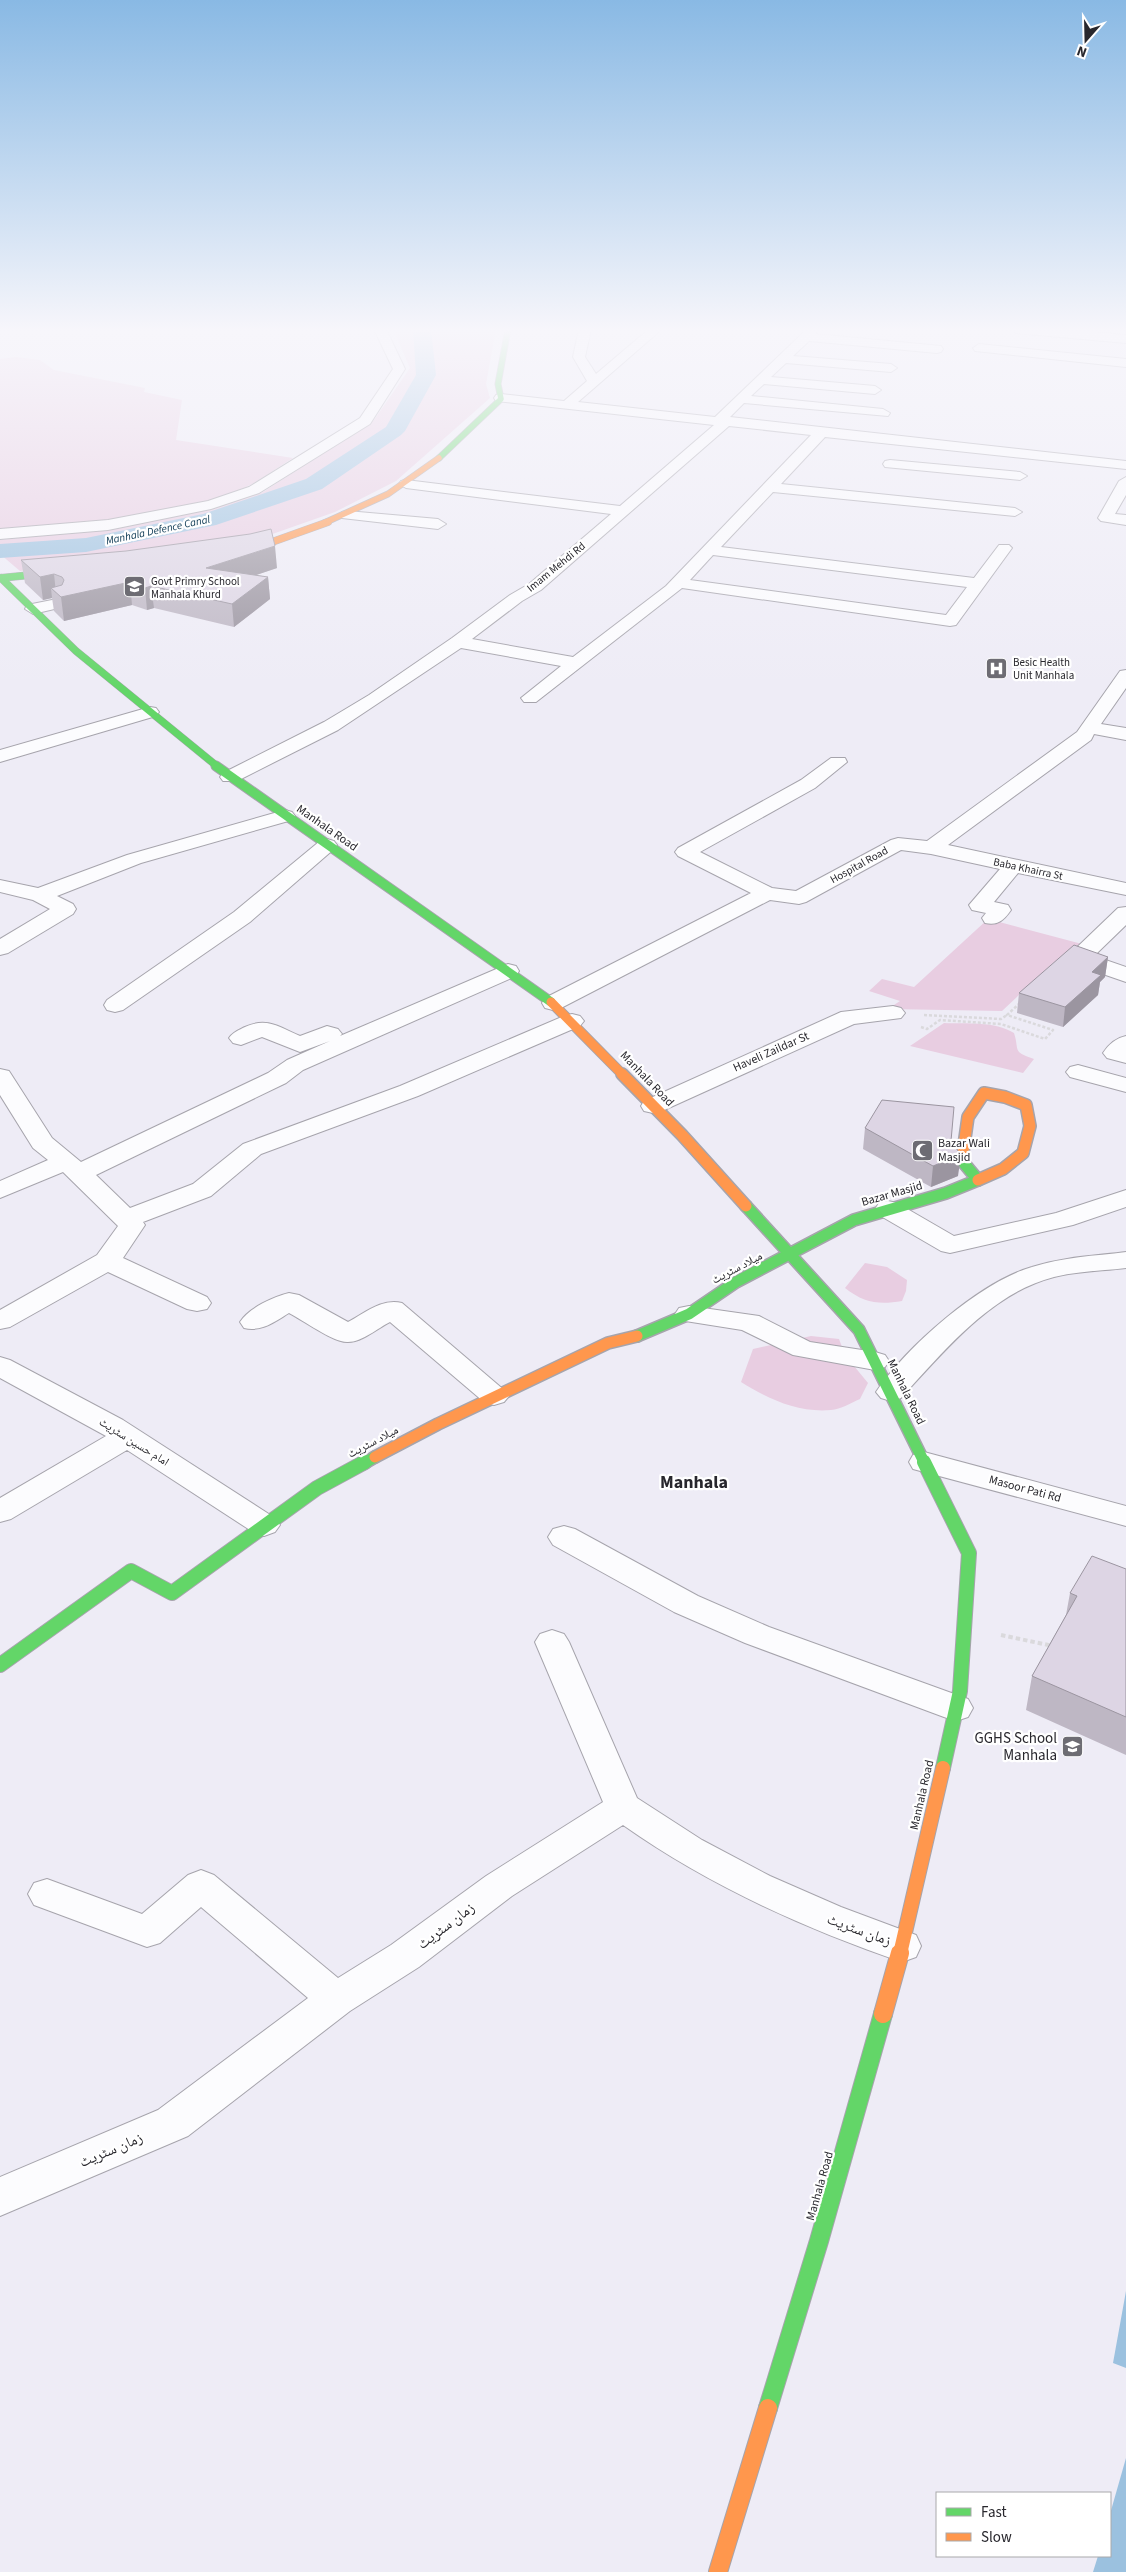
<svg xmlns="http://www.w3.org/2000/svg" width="1126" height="2572" font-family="'Source Sans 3','Noto Naskh Arabic',sans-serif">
  <rect width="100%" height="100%" fill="#eeecf6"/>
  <path fill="#e8cde1" d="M393,329H496L486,384L490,398L396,481L335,512L241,545L20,571L0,554V540L111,529L213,509L263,492L374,420L410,368Z
    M16,357L40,360L54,370L145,388L144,392L182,400L176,440L293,458C277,468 261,480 244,488C168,522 82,523 0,530V359Z
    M988,919L1082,944L1066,958L1053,963L1002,1011L888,1009L900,1001L869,991L882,979L914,987Z
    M944,1023C966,1024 995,1021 1014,1033C1020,1051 1011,1051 1034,1059L1023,1073L910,1046Z
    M865,1263L887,1267L907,1280L906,1291L902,1301C879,1305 864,1303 845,1288Z
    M811,1336L839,1339L845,1355L868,1383L860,1399C851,1403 841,1409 831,1410C798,1413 768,1399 741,1382L753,1349Z"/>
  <path fill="#9bc1df" d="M1126,2291V2368L1113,2363Z
    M1126,2458V2572H1093L1098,2556H1110V2514Z"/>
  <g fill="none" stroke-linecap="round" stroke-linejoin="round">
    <path fill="#9bc1df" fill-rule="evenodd" d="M413,329H431L436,375L405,431L401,435L322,489L216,525L86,552L0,558V544L86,538L203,514L306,479L386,427L416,375Z"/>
    <defs>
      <path id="street" d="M374,329H386L405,369L370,424L259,493L211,509L108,530L0,539V529L108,520L208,501L249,487L360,418L393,369Z
        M579,329H591L585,357L596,374L649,329H662L578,402L715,417L807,329H820L815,334L941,346L943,349L941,352L937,353L809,341L793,356L891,364L897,368L891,372L786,363L771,377L875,386L881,390L875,394L764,384L751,396L883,409L890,413L888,416L744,403L730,417L1126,461V469L825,437L781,484L1015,508L1022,512L1015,516L773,492L721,547L974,578L999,545H1009L1012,548L956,625L950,626L682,588L536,702H524L521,698L561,666L461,648L338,730L237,781H223L220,777L223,773L324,722L369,695L452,638L510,595L529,584L611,514L406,488L399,484L401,481L406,480L620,506L714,425L496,401L494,398L496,395L501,394L564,401L587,381L573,357ZM729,426L811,435L666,586L573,657L472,639L522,601L541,590ZM713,555L967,587L946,615L690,580Z
        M1010,329H1058L1126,335V343L1016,333Z
        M979,344L1126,359V367L975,351L973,348Z
        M890,460L1020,472L1027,476L1020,480L885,467L883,464L885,461Z
        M1126,477V495L1115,514L1126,515V525L1101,521L1098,518L1119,481Z
        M347,511L438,519L446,524L438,529L342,518L340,515L342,512Z
        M57,599L63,601L65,604L63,607L33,614L25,609L27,605Z
        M1126,670V688L1101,724L1126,728V740L1094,734L1091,740L948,845L1126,883V895L1018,873L994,902L1008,905L1011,910C1004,920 998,926 985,923L982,918L986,913L972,910L969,905L1000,869L931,854L901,850L806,902L799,904L770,900L561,1008L553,1010L545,1008L542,1003L545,998L751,893L678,856L675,852L678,848L801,780L831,758H845L847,762L815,788L700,852L772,888L796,891L891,840L898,838L927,841L1077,732L1120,671Z
        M150,707L156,708L159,712L156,716L0,762V750Z
        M285,810L292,812L295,816L292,820L141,863L57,896L73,904L76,909L73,914L8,953L0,955V939L50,909L33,900L0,892V880L38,888L127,855Z
        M327,839L334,841L337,845L334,849L250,922L123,1010L115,1012L107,1010L104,1005L107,1000L234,912L320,841Z
        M1126,907V925L1094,956L1126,967V982L1071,963L1068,958L1071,953L1118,908Z
        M508,964L516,966L519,971L516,976L303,1070L286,1083L96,1175L130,1208L193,1184L243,1144L400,1086L564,1016L572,1014L580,1016L584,1021L580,1026L418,1096L261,1154L211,1196L143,1222L145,1225L123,1258L207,1297L211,1303L207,1309L197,1311L187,1309L108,1272L10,1327L0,1329V1310L97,1255L118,1226L63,1172L0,1198V1181L48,1160L33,1148L0,1095V1069L9,1071L52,1138L81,1162L268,1073L287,1060L330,1041L300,1052L262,1037L241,1045L233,1043L229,1038C233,1032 239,1030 245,1027C267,1017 279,1027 300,1036L327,1026L338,1029L342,1034L340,1036Z
        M893,1006L901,1008L905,1013L901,1018L854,1024L662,1111L653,1113L644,1111L641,1106L644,1101L841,1012Z
        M1126,1036V1063L1107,1058L1103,1053C1109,1044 1116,1038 1126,1036Z
        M1078,1065L1126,1078V1092L1070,1077L1066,1072L1070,1067Z
        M1126,1190V1207L1073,1225L950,1253L941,1251L879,1215L875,1209L879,1203L888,1201L897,1203L954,1236L1056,1213Z
        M1126,1252V1268C1102,1271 1078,1271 1054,1277C991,1293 943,1352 901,1398L891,1401L881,1398L876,1392C906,1347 980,1282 1032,1267C1063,1257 1094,1256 1126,1252Z
        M289,1293L299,1295L348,1322C365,1313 382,1298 402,1303L504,1390L509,1396L504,1402L494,1405L484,1402L390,1322C378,1328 362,1342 348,1342C334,1343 303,1320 289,1313C274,1322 262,1332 244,1328L240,1322C249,1308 273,1297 289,1293Z
        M689,1306L759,1316L810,1342L875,1352L885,1355L889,1361L885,1367L875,1370L793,1355L742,1330L679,1320L675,1314L679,1308Z
        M0,1357L10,1360L123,1420L275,1518L280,1525L275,1532L264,1536L253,1532L127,1450L11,1519L0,1522V1498L106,1436L0,1378Z
        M924,1452L1126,1506V1526L913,1469L909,1462L913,1455Z
        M564,1526L575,1529L698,1596L769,1627L968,1699L973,1708L968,1717L956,1721L944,1717L745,1643L674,1612L553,1545L548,1537L553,1529Z
        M552,1630L564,1634L569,1642L637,1798L702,1840L770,1876L841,1907L916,1935L921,1946L916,1957L902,1962C803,1928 708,1885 623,1825L512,1896L419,1967L350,2011L188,2136L0,2216V2177L158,2110L308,1998L201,1907L160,1943L147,1947L34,1905L28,1894L34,1883L47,1879L142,1914L188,1875L201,1870L214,1875L338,1978L391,1945L486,1876L603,1802L535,1642L540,1634Z"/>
      <path id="fast-far5" d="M439,458L501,399L498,384L508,329"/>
      <path id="fast-far4" d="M0,578L61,572
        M1,578L76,651L218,767"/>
      <path id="fast-far3" d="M216,766L551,1002"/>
      <path id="fast-far2" d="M746,1206L859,1330L925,1464
        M637,1336L689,1314L736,1282L854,1220L946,1193L978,1180L963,1162V1152
        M363,1464L375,1457"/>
      <path id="fast-far1" d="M924,1462L969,1553L960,1691L943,1768
        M0,1665L131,1571L172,1593L317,1488L365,1462"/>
      <path id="fast" d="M768,2408L819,2241L883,2014"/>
      <path id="slow-far5" d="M324,523L388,494L439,458"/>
      <path id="slow-far4" d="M237,551L272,542L328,522"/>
      <path id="slow-far3" d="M551,1002L623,1075"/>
      <path id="slow-far2" d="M622,1074L682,1135L746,1206
        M963,1152L968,1117L984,1093L1005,1097L1026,1105L1030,1126L1023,1153L1003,1169L978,1180
        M375,1457L438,1424L608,1343L637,1336"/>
      <path id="slow-far1" d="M900,1954L943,1768"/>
      <path id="slow" d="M883,2014L900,1953
        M718,2572L768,2408"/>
    </defs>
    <use href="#street" stroke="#a6a4ac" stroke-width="2"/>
    <use href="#fast-far5" stroke="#a6a4ac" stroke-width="7"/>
    <use href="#fast-far4" stroke="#a6a4ac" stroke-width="8"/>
    <use href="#fast-far3" stroke="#a6a4ac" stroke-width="11"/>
    <use href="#fast-far2" stroke="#a6a4ac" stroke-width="14"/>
    <use href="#fast-far1" stroke="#a6a4ac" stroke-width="16"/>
    <use href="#fast" stroke="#a6a4ac" stroke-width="20"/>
    <use href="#slow-far5" stroke="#a6a4ac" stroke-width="7"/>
    <use href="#slow-far4" stroke="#a6a4ac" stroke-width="8"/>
    <use href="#slow-far3" stroke="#a6a4ac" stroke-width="11"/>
    <use href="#slow-far2" stroke="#a6a4ac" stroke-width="14"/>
    <use href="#slow-far1" stroke="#a6a4ac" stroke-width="16"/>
    <use href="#slow" stroke="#a6a4ac" stroke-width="20"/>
    <path stroke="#dad9dc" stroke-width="2.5" stroke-dasharray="3 2" stroke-linecap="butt" d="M924,1015L1001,1019L1007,1015
      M921,1027L927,1029L940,1020L1001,1024L1045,1039L1053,1030L1007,1015L1021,1002"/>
    <path stroke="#dad9dc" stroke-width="4" stroke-dasharray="4.5 3" stroke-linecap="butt" d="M1001,1635L1053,1646"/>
    <use href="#street" fill="#fcfcfe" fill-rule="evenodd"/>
    <use href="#fast-far5" stroke="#63d668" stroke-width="5.5"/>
    <use href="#fast-far4" stroke="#63d668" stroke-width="7"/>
    <use href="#fast-far3" stroke="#63d668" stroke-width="9"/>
    <use href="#fast-far2" stroke="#63d668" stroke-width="11"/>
    <use href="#fast-far1" stroke="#63d668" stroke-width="14"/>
    <use href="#fast" stroke="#63d668" stroke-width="18"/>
    <use href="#slow-far5" stroke="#ff974d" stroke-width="5.5"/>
    <use href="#slow-far4" stroke="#ff974d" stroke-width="7"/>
    <use href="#slow-far3" stroke="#ff974d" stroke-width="9"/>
    <use href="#slow-far2" stroke="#ff974d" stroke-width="11"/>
    <use href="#slow-far1" stroke="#ff974d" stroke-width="14"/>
    <use href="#slow" stroke="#ff974d" stroke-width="18"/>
  </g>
  <path fill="#beb7c4" d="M21,560L277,568L256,575L268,577L270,599L234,627L154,608L147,610L132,605L64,621L54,611L52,598L43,600L25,583Z
    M1108,957L1105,977L1100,982L1098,995L1063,1027L1017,1013L1019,993Z
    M865,1128L951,1141L958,1176L931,1187L863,1149Z
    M1126,1569V1755L1026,1710L1032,1676L1066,1615L1070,1593Z"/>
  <path fill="#9b95a0" d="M275,546L277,568L208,591L206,568Z
    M54,574L56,593L51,588L52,598L43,600L40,577Z
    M268,577L270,599L234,627L232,604Z
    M130,582L132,605L64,621L61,597Z
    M151,586L154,608L147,610L145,588Z
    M1108,957L1105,977L1100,982L1098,995L1063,1027L1065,1007L1092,972Z
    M961,1155L958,1176L931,1187L933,1166Z"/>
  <path fill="#ddd5e4" stroke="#9b95a0" d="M271,529L275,546L206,568L268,577L232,604L151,586L145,588L130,582L61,597L51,588L62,585L64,580L62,577L54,574L40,577L21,560L126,551L250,534Z
    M1074,945L1108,957L1092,972L1101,975L1065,1007L1019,993Z
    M882,1100L954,1107L951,1141L961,1155L933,1166L865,1128Z
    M1092,1556L1126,1569V1717L1032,1676L1077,1596L1070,1593Z"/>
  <linearGradient id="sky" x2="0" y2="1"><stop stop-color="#89b9e4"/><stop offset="0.48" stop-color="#f7f6fb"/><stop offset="1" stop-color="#f7f6fb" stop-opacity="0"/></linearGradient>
  <rect width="1126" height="689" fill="url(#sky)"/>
  <defs>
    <symbol id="school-square" viewBox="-11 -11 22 22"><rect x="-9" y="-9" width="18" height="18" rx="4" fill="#6d6c73" stroke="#fff"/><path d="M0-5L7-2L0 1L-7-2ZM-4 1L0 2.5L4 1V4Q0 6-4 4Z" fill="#fff"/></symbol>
    <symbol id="hospital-square" viewBox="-11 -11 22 22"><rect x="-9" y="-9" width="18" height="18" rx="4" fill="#6d6c73" stroke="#fff"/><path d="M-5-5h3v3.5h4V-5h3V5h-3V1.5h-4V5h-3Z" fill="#fff"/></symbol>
    <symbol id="mosque-square" viewBox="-11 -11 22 22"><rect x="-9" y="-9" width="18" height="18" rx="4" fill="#6d6c73" stroke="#fff"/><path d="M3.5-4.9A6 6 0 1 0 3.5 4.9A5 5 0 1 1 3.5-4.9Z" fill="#fff"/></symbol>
  </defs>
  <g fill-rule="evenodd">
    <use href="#school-square" x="122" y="574" width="25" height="25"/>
    <use href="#hospital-square" x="984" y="656" width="25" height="25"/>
    <use href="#mosque-square" x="910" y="1138" width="25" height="25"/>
    <use href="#school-square" x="1060" y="1734" width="25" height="25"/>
  </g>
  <g text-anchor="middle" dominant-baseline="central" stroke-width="4.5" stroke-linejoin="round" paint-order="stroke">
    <g font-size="11" font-style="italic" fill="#0b3852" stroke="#fff">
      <text transform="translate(158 530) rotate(-12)">Manhala Defence Canal</text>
    </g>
    <g font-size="11" fill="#28272d" stroke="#fff">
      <text transform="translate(556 567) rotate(-39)">Imam Mehdi Rd</text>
      <text transform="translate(859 865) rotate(-29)">Hospital Road</text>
      <text transform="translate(1028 869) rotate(12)">Baba Khairra St</text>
    </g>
    <g font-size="11" fill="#28272d" stroke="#fff" text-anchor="start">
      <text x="151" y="581">Govt Primry School<tspan x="151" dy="13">Manhala Khurd</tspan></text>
      <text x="1013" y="662">Besic Health<tspan x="1013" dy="13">Unit Manhala</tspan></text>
    </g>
    <g font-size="12" fill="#28272d" stroke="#fff">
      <text transform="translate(327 828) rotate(35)">Manhala Road</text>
      <text transform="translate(771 1052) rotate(-24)">Haveli Zaildar St</text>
      <text transform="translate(647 1079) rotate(46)">Manhala Road</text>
      <text transform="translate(892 1194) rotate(-16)">Bazar Masjid</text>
      <text transform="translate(737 1268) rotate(-28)">میلاد سٹریٹ</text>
      <text transform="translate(906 1392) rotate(64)">Manhala Road</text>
      <text transform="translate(134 1442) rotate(32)">امام حسین سٹریٹ</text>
      <text transform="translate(373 1442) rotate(-28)">میلاد سٹریٹ</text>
      <text transform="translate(1025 1489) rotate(15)">Masoor Pati Rd</text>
      <text transform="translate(922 1795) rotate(-77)">Manhala Road</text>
      <text transform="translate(820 2186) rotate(-74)">Manhala Road</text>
    </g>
    <g font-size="12" fill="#28272d" stroke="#fff" text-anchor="start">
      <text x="938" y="1143">Bazar Wali<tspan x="938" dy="14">Masjid</tspan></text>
    </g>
    <g font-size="15" fill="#28272d" stroke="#fff" text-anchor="end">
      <text x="1057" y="1738">GGHS School<tspan x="1057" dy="17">Manhala</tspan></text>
    </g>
    <g font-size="15" fill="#28272d" stroke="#fff">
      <text transform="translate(446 1926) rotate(-37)">زمان سٹریٹ</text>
      <text transform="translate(859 1930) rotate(20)">زمان سٹریٹ</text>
      <text transform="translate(111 2150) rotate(-23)">زمان سٹریٹ</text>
    </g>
    <g font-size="18" font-weight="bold" fill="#28272d" stroke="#fff">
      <text x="694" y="1482">Manhala</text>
    </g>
  </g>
  <rect x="936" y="2492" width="175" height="65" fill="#ffffff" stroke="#a9a9ab"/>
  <rect x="946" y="2508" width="25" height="8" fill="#63d668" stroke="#a9a9ab"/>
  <text x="981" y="2517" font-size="15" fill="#28272d">Fast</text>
  <rect x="946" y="2533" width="25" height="8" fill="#ff974d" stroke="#a9a9ab"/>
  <text x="981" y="2542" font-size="15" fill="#28272d">Slow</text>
  <g transform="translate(1086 40) rotate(200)" stroke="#ffffff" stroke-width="4" paint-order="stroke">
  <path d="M0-4L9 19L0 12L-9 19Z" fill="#28272d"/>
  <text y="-8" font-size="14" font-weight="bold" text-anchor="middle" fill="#28272d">N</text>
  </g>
</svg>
